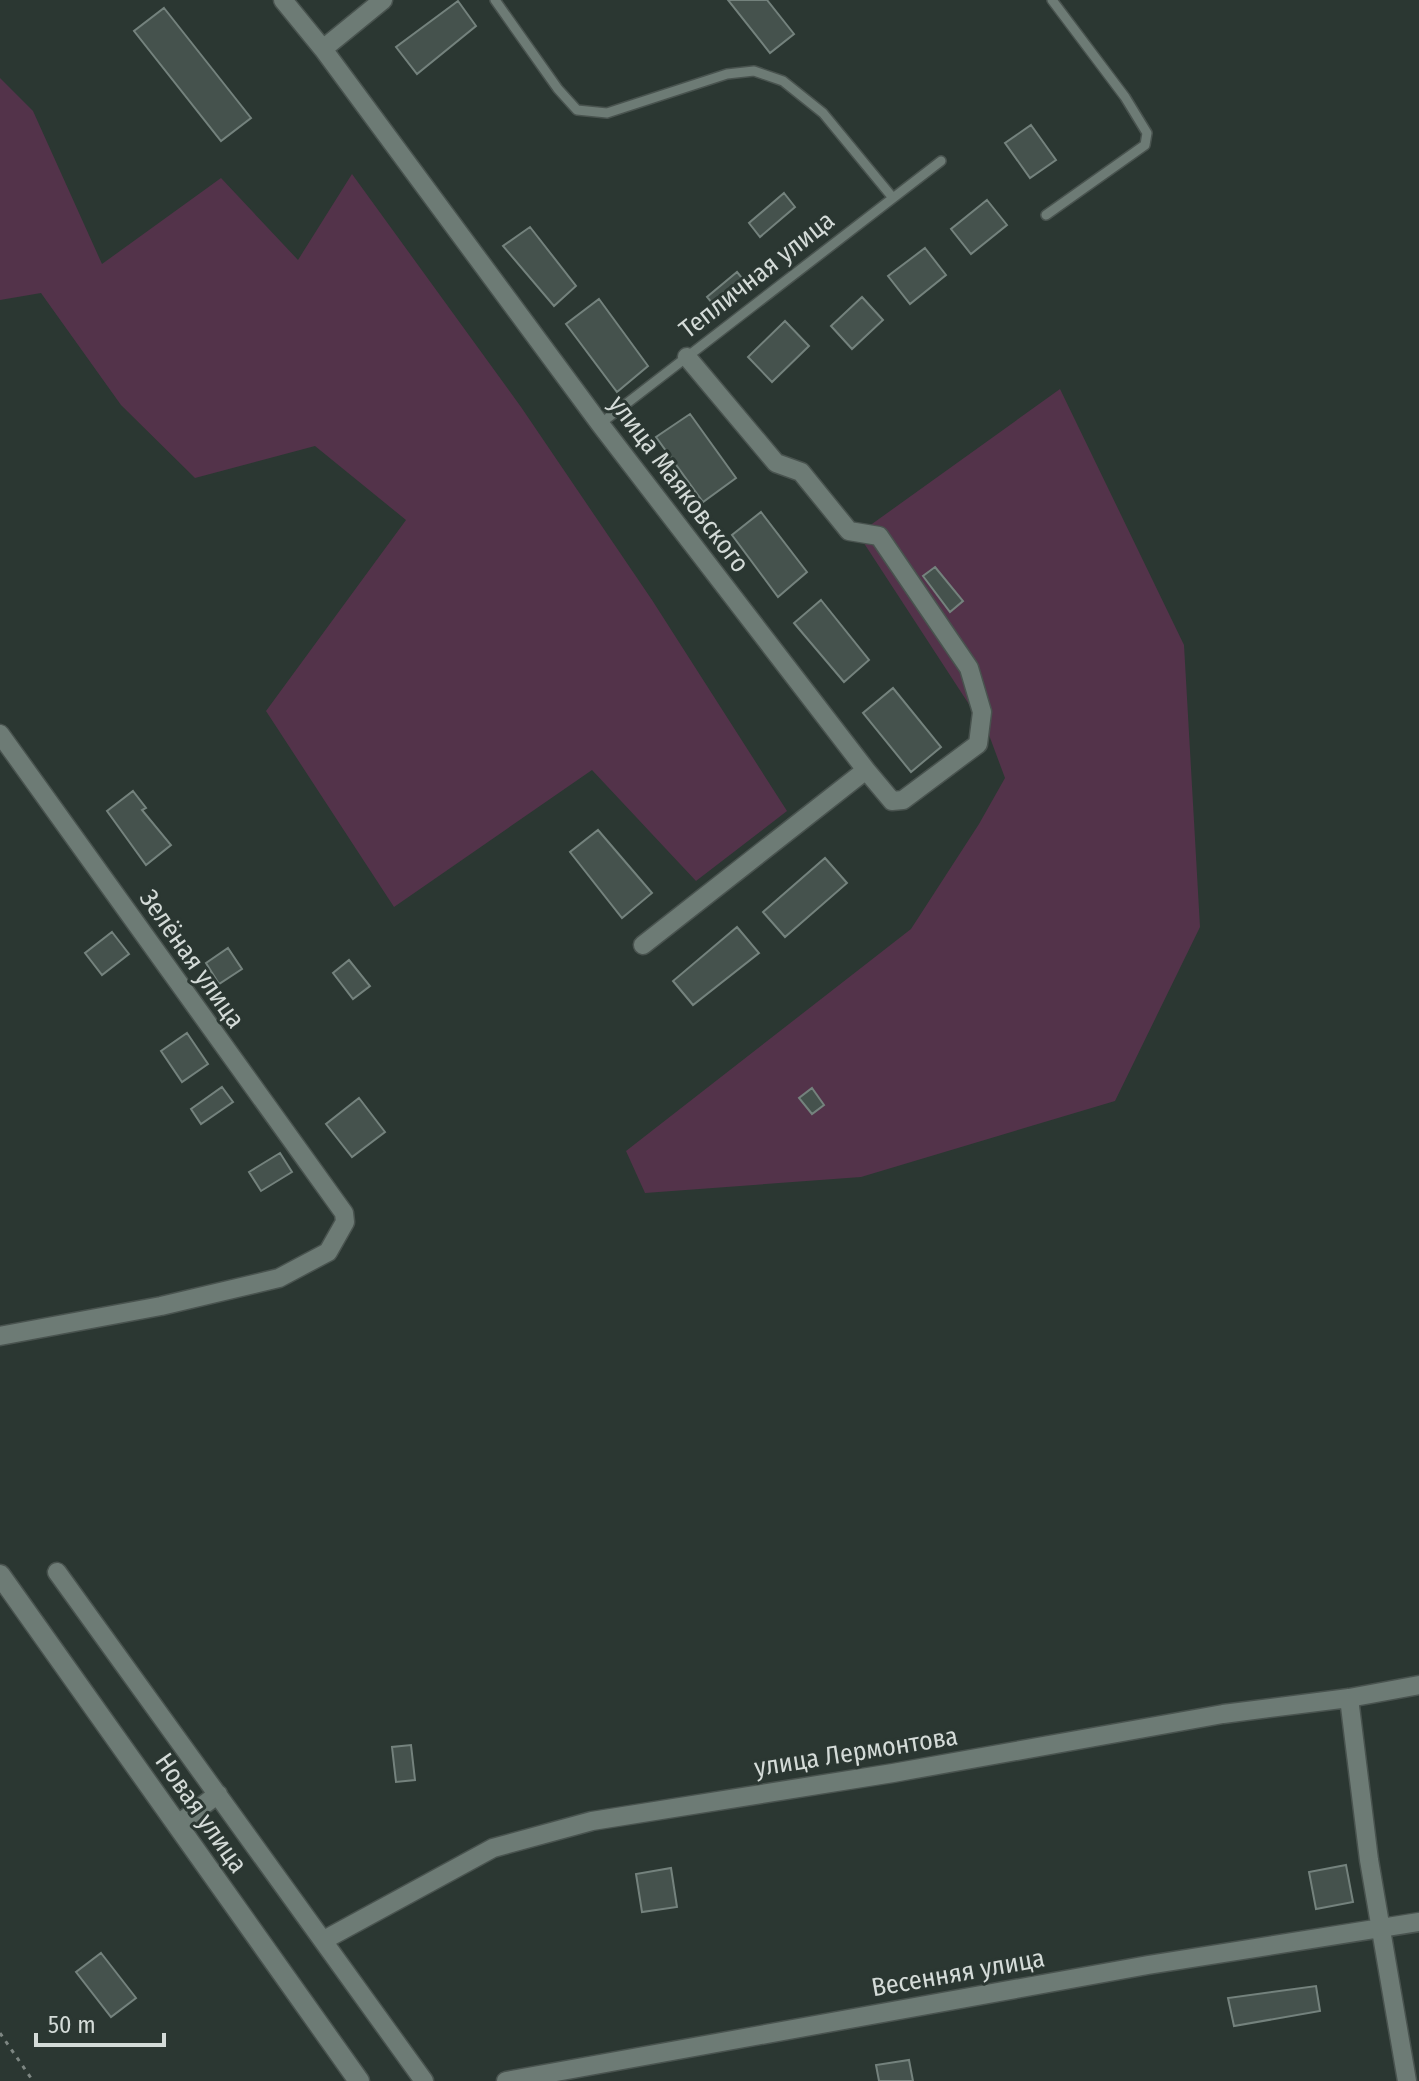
<svg xmlns="http://www.w3.org/2000/svg" width="1419" height="2081" font-family="'Fira Sans Condensed',sans-serif">
  <rect width="100%" height="100%" fill="#2b3732"/>
  <path fill="#53334a" d="M0,78L33,111L102,264L221,178L298,260L352,174L521,407L652,600L787,811L696,881L592,770L394,907L266,711L406,520L315,446L195,478L121,405L41,293L0,300Z
    M1060,389L1184,645L1200,927L1115,1101L861,1177L645,1193L626,1151L911,929L979,824L1005,778L989,735L858,534Z"/>
  <path fill="#45524d" stroke="#74827d" stroke-width="2" d="M728,0H767L794,34L770,53Z
    M458,1L476,26L417,74L396,47Z
    M164,8L251,118L221,141L134,31Z
    M1031,125L1056,160L1030,178L1005,143Z
    M784,193L795,207L760,237L749,223Z
    M987,200L1007,225L971,254L951,229Z
    M530,227L576,286L554,306L503,246Z
    M925,248L946,275L910,304L888,276Z
    M737,272L747,284L717,309L707,297Z
    M862,297L883,320L852,349L831,326Z
    M599,299L648,366L617,392L566,324Z
    M785,321L809,346L772,382L748,357Z
    M690,414L736,478L703,502L656,437Z
    M761,512L807,572L778,597L732,535Z
    M935,567L963,601L950,612L923,576Z
    M821,600L869,660L844,682L794,623Z
    M893,688L941,747L911,772L863,713Z
    M133,791L146,808L142,810L171,845L146,865L107,811Z
    M598,830L652,893L622,918L570,852Z
    M825,858L847,883L785,937L763,912Z
    M737,927L759,953L693,1005L673,981Z
    M112,932L129,954L102,975L85,953Z
    M228,948L242,969L219,984L206,963Z
    M349,960L370,986L353,999L333,973Z
    M187,1033L208,1064L182,1082L161,1051Z
    M222,1087L233,1102L201,1124L191,1109Z
    M812,1088L824,1105L812,1114L799,1098Z
    M359,1098L385,1132L352,1157L326,1124Z
    M280,1153L292,1172L261,1191L249,1172Z
    M411,1745L415,1780L396,1782L392,1747Z
    M1346,1865L1353,1902L1316,1909L1309,1872Z
    M671,1868L677,1907L642,1912L636,1874Z
    M101,1953L136,1998L111,2017L76,1972Z
    M1316,1986L1320,2011L1234,2026L1228,1998Z
    M909,2060L913,2081H879L876,2065Z"/>
  <g fill="none" stroke-linecap="round" stroke-linejoin="round">
    <defs>
      <path id="service" d="M495,0L558,89L577,110L607,113L727,74L754,71L783,81L823,113L893,198
        M1046,215L1145,145L1147,133L1125,97L1052,0
        M600,424L941,161"/>
      <path id="minor" d="M283,0L323,49L600,424L866,770L643,945
        M323,49L383,0
        M687,357L776,463L801,472L849,531L879,536L969,668L982,712L978,744L903,800L892,801L866,770
        M0,734L344,1213L345,1222L328,1252L279,1278L161,1306L0,1336
        M57,1572L424,2081
        M1349,1698L1369,1860L1407,2081
        M177,1825L218,1794
        M324,1940L493,1848L592,1821L893,1773L1223,1714L1349,1698L1419,1685
        M506,2081L1148,1965L1419,1922"/>
      <path id="tertiary" d="M0,1575L359,2081"/>
    </defs>
    <use href="#service" stroke="#49534f" stroke-width="12"/>
    <use href="#minor" stroke="#49534f" stroke-width="21"/>
    <use href="#tertiary" stroke="#49534f" stroke-width="23"/>
    <path stroke="#7d8682" stroke-width="3" stroke-dasharray="4 6" stroke-linecap="butt" d="M0,2033L33,2081"/>
    <use href="#service" stroke="#6d7b75" stroke-width="9"/>
    <use href="#minor" stroke="#6d7b75" stroke-width="18"/>
    <use href="#tertiary" stroke="#6d7b75" stroke-width="20"/>
  </g>
  <g text-anchor="middle" dominant-baseline="central" stroke-width="6" stroke-linejoin="round" paint-order="stroke">
    <g font-size="26" fill="#d4dbd8" stroke="#2b3732">
      <text transform="translate(757 275) rotate(-38)">Тепличная улица</text>
      <text transform="translate(679 484) rotate(53)">улица Маяковского</text>
      <text transform="translate(192 959) rotate(55)">Зелёная улица</text>
      <text transform="translate(856 1752) rotate(-9)">улица Лермонтова</text>
      <text transform="translate(201 1813) rotate(55)">Новая улица</text>
      <text transform="translate(958 1973) rotate(-10)">Весенняя улица</text>
    </g>
  </g>
  <path d="M36 2033v12h128v-12" fill="none" stroke="#d4dbd8" stroke-width="4"/>
  <text x="48" y="2033" font-size="24" fill="#d4dbd8" stroke="#2b3732" stroke-width="6" paint-order="stroke">50 m</text>
</svg>
